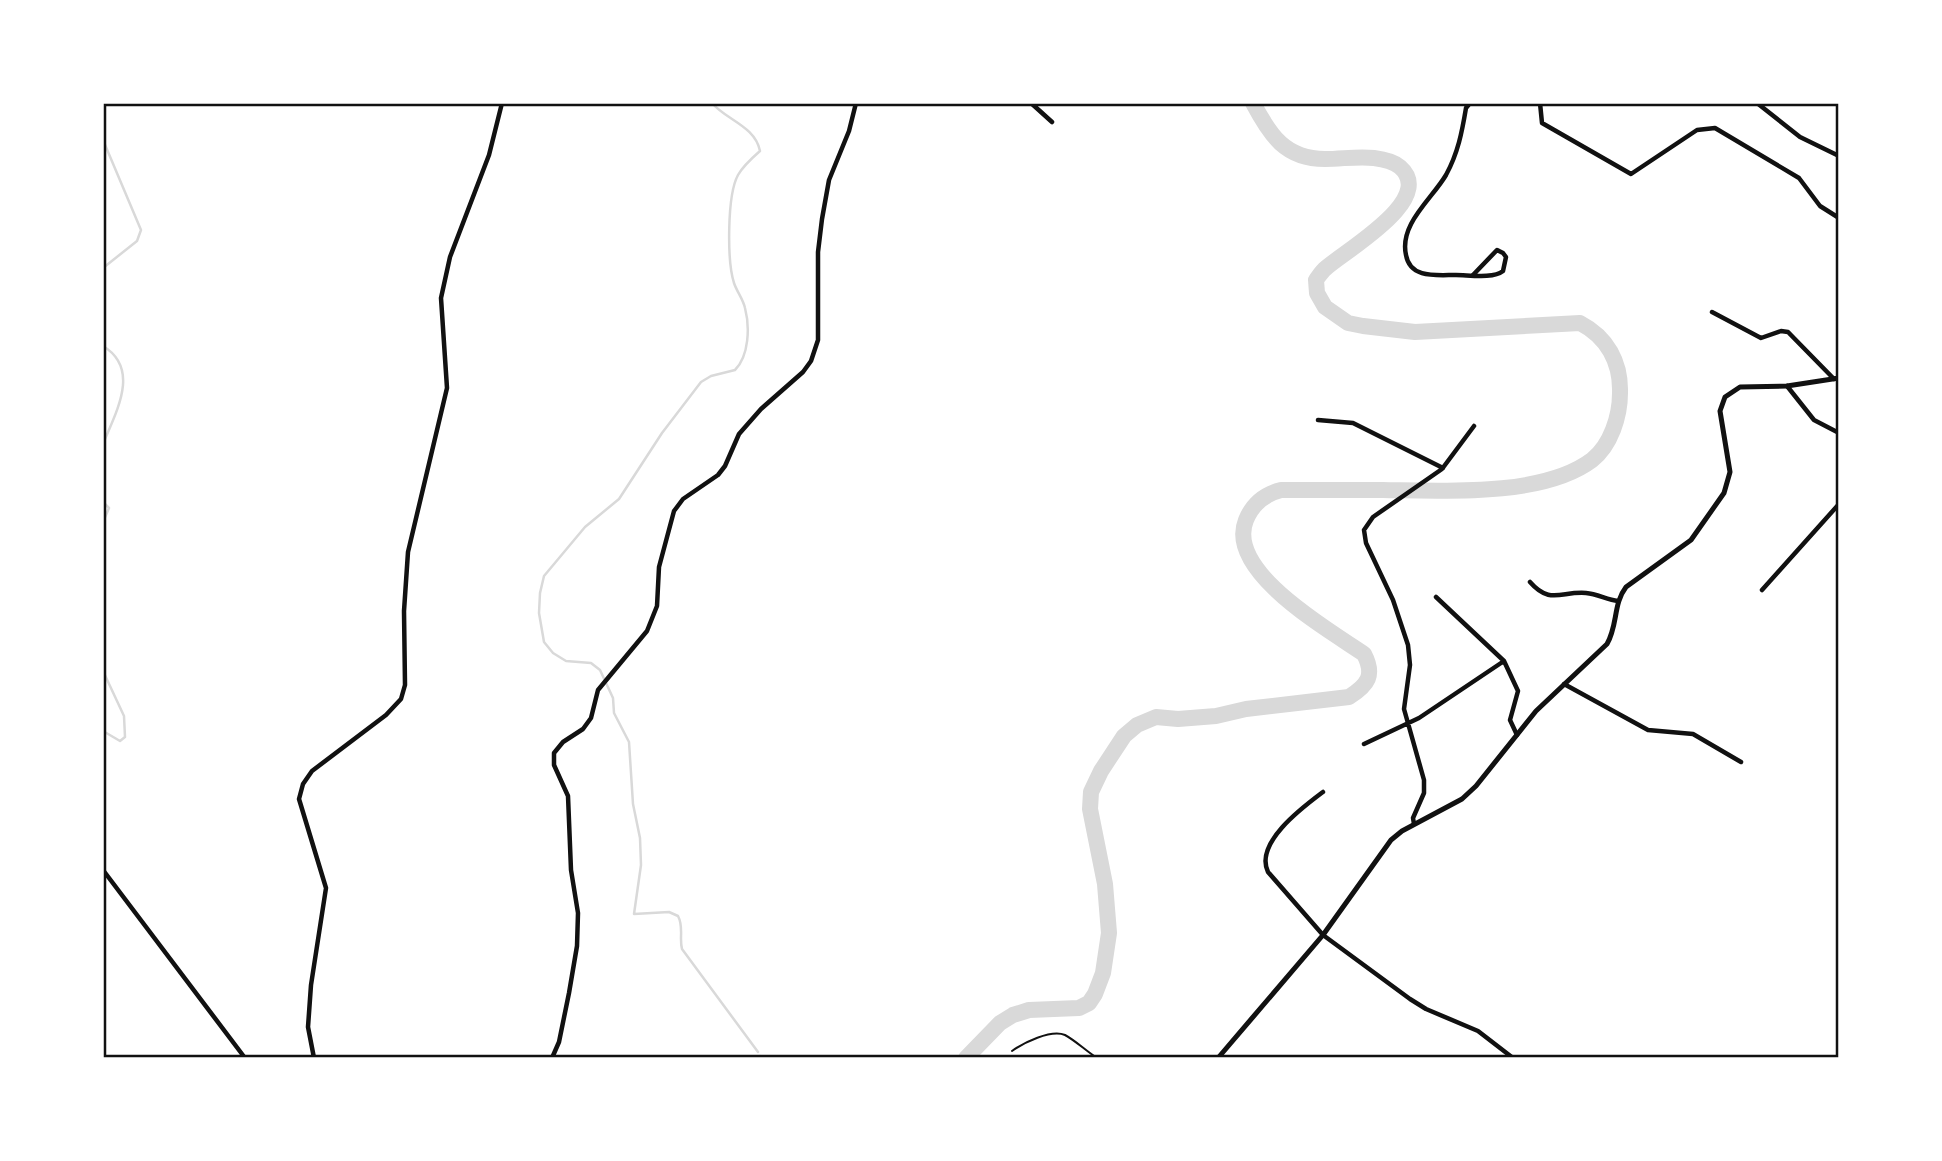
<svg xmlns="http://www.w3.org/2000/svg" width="1942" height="1161" font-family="Karla,sans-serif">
  <rect width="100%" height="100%" fill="#fff"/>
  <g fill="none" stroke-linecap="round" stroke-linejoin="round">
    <path stroke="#d9d9d9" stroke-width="2.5" d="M712,103C726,120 755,126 760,151C752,158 743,166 738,175C727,195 727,261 734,283C737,292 743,299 745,308C750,327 749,356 735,370L711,376L701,382L662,433L619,499L585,527L544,576L540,593L539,613L544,642L553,653L566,661L591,663L600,670L613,698L614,713L629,742L633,804L640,838L641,865L634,914L669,912L678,916C684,927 679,938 682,949L758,1052
      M103,140L141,230L137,241L103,268
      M103,346C141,369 116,412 103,444
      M103,502L109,508L103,522
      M103,671L124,716L125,737L120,741L103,731
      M760,1056L762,1058"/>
    <path stroke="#d9d9d9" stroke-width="16" d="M966,1058L1000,1023L1013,1015L1029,1010L1079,1008L1089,1003L1095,994L1103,973L1109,933L1105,884L1090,809L1091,792L1101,771L1124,736L1137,725L1156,717L1178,719L1216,716L1246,709L1349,697C1368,685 1375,675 1364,654C1329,630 1225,571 1246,520C1253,503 1265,494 1281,490C1315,490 1349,490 1383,490C1443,491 1543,497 1592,460C1611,445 1620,416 1620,393C1621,362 1607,337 1580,323L1415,332L1363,326L1348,323L1325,307L1317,293L1316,280C1319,276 1322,271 1326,268C1346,250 1437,199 1400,167C1393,161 1382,159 1374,158C1358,156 1342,159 1325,159C1285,159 1270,135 1253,103"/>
    <path stroke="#111" stroke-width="2" d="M1012,1051C1023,1043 1051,1029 1065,1035C1076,1041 1086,1051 1097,1058"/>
    <path stroke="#111" stroke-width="4.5" d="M1031,103L1052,122
      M1470,103L1466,108C1462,132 1458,153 1446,175C1432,199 1399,224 1406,255C1410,279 1437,275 1456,275C1469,275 1493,279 1503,271L1506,257L1503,253L1497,250L1473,275
      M1540,103L1542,123L1631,174L1697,130L1715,128L1799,178L1820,206L1839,218
      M1757,103L1800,137L1839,156
      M1712,312L1761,338L1781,331L1788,332L1834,379
      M1787,386L1814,420L1839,433
      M1318,420L1353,423L1443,468
      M1530,582C1550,605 1561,591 1586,593C1598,594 1607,600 1618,601
      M1762,590L1839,504
      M1436,597L1504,661L1518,691L1510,720L1517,735
      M1564,684L1648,730L1693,734L1741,762
      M1364,744L1419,718L1504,661
      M1323,792C1303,807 1254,843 1268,872L1323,935L1410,999L1426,1009L1478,1031L1513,1058
      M1414,824L1413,818L1424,793V780L1404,709L1410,665L1408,645L1393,600L1366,543L1364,530L1373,517L1442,469L1474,426
      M103,870L245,1058
      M314,1058L308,1027L311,985L326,888L299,799L303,784L312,771L386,715L401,699L405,685L404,611L408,552L447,388L441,298L450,257L489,155L502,103
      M552,1058L559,1042L569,993L577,946L578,913L571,870L568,796L554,765V753L563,742L583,729L591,718L598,690L647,631L657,606L659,567L674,511L683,499L718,475L725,466L739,434L761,409L803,372L811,361L818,340V252L822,219L829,180L849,131L856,103"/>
    <path stroke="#111" stroke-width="5" d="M1218,1058L1323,935L1391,840L1402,831L1462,799L1476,786L1536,711L1607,644C1618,625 1613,604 1626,587L1691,540L1724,493L1730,472L1720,411L1725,397L1740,387L1787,386L1839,378"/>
  </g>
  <rect width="1942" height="1161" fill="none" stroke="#ffffff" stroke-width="210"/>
  <rect x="105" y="105" width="1732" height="951" fill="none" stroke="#111" stroke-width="2.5"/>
</svg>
